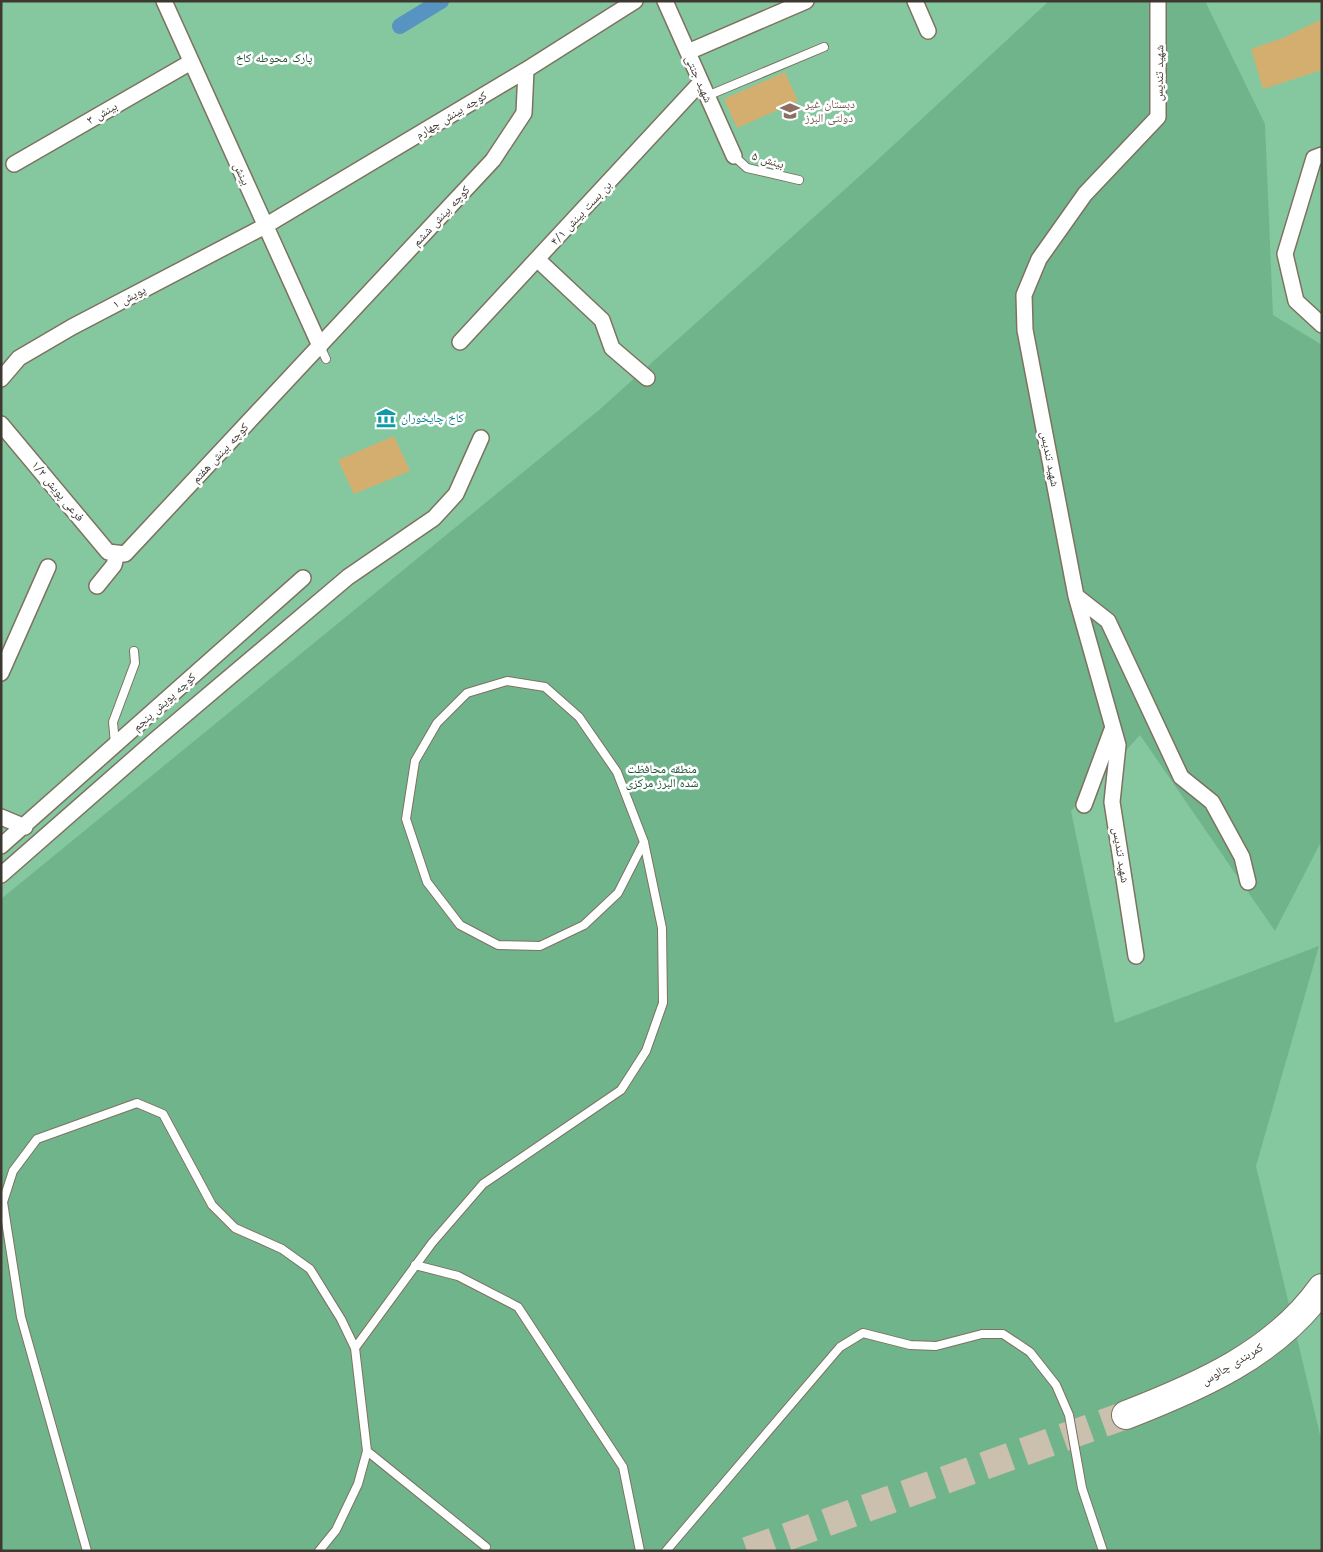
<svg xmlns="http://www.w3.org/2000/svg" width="1323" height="1552" font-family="'Work Sans','Noto Naskh Arabic',sans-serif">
  <rect width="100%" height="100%" fill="#eee1cd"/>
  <path fill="#85c8a0" d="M1,1H1322V1551H1Z"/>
  <path fill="#70b48c" d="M1049,1H1205L1265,124L1273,315L1322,345V840L1275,931L1140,735L1071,811L1115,1023L1319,946L1256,1166L1322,1443V1551H1V899L599,410L872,165Z"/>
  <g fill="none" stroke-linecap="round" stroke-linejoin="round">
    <path stroke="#5894c1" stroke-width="16" d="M400,26L441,1"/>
  </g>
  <path fill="#d4ae6f" d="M1322,19V70L1263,89L1251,49L1283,38Z
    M785,72L798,101L737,128L724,99Z
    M394,436L410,471L354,494L338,460Z"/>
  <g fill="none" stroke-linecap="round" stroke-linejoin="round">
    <path stroke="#cbbfae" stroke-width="28" stroke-dasharray="28 14" stroke-linecap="butt" d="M747,1551L1126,1415"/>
    <defs>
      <path id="lane" d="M707,96L824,47
        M734,156L747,168L799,180
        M320,346L326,359
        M115,744L113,722L135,663L134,651
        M415,1265L458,1276L518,1307L623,1467L640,1551
        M355,1348L432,1243L483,1184L621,1090L646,1051L663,1003L662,928L644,842L617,772L579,717L545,687L507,681L467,693L437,723L415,761L406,819L427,882L460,925L498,945L540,946L584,925L618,893L644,842
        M367,1451L486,1547
        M87,1551L21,1317L3,1202L13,1171L37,1139L137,1103L163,1114L212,1205L235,1228L282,1249L310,1269L341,1319L355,1348L367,1451L358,1484L336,1530L319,1551
        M666,1551L840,1347L863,1333L910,1345L936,1346L982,1334H1003L1030,1352L1056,1385L1069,1415L1082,1488L1103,1551"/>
      <path id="street" d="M164,1L320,346
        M665,1L734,156
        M915,1L928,31
        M688,52L806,1
        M1322,155L1314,158L1285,254L1296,301L1322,325
        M14,164L191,62
        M538,260L602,320L612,348L647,378
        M460,342L701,82
        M1,379L19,358L72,327L265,226L526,70L635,1
        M1,424L108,552L125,554L493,160L524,113L526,70
        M97,586L114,565L117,553
        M1076,596L1108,621L1181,777L1212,802L1242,857L1248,882
        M1,673L48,567
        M1084,805L1113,727
        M1,817L25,827
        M1,846L303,578
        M1,875L154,741L348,577L434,518L456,494L481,438
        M1136,956L1112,802L1118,745L1076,596L1025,330L1024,295L1039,259L1085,194L1158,117V1"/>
      <path id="highway" d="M1126,1415C1198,1387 1275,1354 1322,1288"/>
    </defs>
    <use href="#lane" stroke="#7d7260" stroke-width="10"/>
    <use href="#street" stroke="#7d7260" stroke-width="18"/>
    <use href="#highway" stroke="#7d7260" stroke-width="30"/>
    <use href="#lane" stroke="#fff" stroke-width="8"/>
    <use href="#street" stroke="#fff" stroke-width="15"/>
    <use href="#highway" stroke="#fff" stroke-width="28"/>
  </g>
  <defs>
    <symbol id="school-bare" viewBox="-9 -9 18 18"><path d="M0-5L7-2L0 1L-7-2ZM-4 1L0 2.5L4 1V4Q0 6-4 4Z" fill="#8d6e63" stroke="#fff" stroke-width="2.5" paint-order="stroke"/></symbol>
    <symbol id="museum-bare" viewBox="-9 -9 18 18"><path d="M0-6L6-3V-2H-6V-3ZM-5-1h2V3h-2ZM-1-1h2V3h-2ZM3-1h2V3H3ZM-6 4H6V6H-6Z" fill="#0f9aa8" stroke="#fff" stroke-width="2.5" paint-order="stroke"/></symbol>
  </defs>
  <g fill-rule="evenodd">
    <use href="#school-bare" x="776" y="97" width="28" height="28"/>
    <use href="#museum-bare" x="372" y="404" width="28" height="28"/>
  </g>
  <g text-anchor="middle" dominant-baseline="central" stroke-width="5" stroke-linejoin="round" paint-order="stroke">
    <g font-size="12" fill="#1b5034" stroke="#fff">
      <text x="274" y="58">پارک محوطه کاخ</text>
      <text x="662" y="769">منطقه محافظت<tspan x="662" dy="14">شده البرز مرکزی</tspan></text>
    </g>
    <g font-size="12" fill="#3d3830" stroke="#fff">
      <text transform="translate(1159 73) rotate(-89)">شهید تندیس</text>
      <text transform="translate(699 79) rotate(66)">شهید جنتی</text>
      <text transform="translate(102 113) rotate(-30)">بینش ۳</text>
      <text transform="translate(451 115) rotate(-31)">کوچه بینش چهارم</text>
      <text transform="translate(768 160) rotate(16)">بینش ۵</text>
      <text transform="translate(242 174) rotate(66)">بینش</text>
      <text transform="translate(581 213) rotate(-47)">بن بست بینش ۴/۱</text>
      <text transform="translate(441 216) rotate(-47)">کوچه بینش ششم</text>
      <text transform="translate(129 297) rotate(-28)">پویش ۱</text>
      <text transform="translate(220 453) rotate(-47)">کوچه بینش هفتم</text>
      <text transform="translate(1050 459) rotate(79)">شهید تندیس</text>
      <text transform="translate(58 491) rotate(50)">فرعی پویش ۱/۲</text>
      <text transform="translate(164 702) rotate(-42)">کوچه پویش پنجم</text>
      <text transform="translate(1121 855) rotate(81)">شهید تندیس</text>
      <text transform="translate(1232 1364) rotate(-31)">کمربندی چالوس</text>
    </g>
    <g font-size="12" fill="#785e54" stroke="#fff" text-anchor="start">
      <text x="805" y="104">دبستان غیر<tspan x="805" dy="14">دولتی البرز</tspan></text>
    </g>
    <g font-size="12" fill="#0d838f" stroke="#fff" text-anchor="start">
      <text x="401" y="418">کاخ چایخوران</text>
    </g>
  </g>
  <rect width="1323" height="1552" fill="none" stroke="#3d3830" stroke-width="5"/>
</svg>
